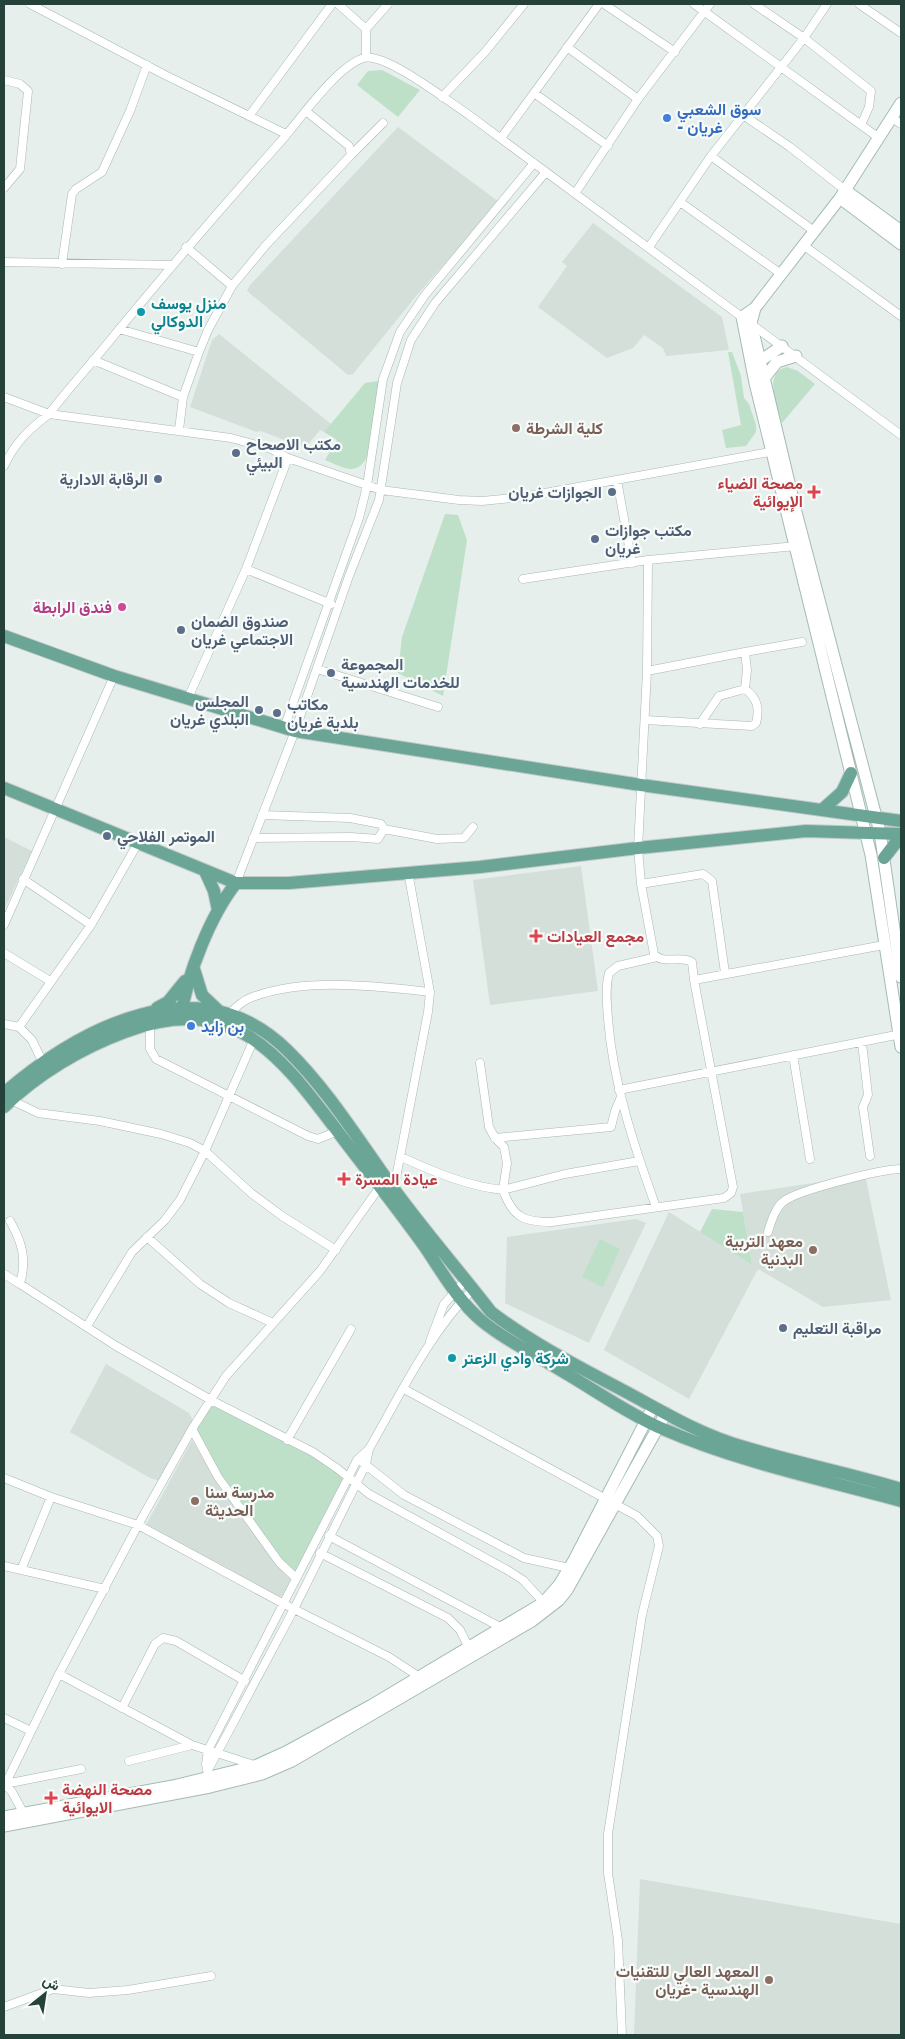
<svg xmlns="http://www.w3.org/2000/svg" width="905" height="2039" font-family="'IBM Plex Sans',Vazirmatn,sans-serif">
  <rect width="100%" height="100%" fill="#e6efeb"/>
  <path fill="#d4dfda" d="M398,127L499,202L417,295L353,374L348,375L247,291L250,285Z
    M593,223L722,317L729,350L666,356L663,348L644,335L633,348L607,358L538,307L567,266L562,262Z
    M219,334L331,424L324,432L320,430L305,448L261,431L257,432L190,407L212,340Z
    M4,837L32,851L4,910Z
    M581,866L598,991L490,1005L473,880Z
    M865,1175L891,1300L823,1307L758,1269L689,1399L604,1350L669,1212L752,1265L740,1194Z
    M636,1219L646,1223L589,1343L505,1303L507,1237Z
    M106,1364L189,1413L195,1424L160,1481L150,1478L70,1432Z
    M192,1440L214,1477L265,1547L291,1580L284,1595L279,1597L146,1525Z
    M640,1879L901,1924V2035H634Z"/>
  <path fill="#bfe0c8" d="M382,70L420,90L398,117L357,85L368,71Z
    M728,352H732L741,376L744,398L749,404L756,425V432L746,446L726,448L722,430L741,425Z
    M787,367L798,371L815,384L782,423C778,408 762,371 787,367Z
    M378,381L380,382L369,453C358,478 345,468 325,460L337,440L324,432L365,383Z
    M445,514L458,515L467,540L443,696L398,673L402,637Z
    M712,1209L743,1212L752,1265L700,1232Z
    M600,1239L620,1249L603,1287L582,1277Z
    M211,1401L312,1453L347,1478L295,1578L219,1477L193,1429Z"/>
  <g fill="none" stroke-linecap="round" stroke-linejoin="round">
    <defs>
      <path id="minor" d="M30,4L165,75L286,134
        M338,4L366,29
        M604,4L675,52
        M694,4L879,138
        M754,4L804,38L871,91L869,107L861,125
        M859,4L901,33
        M567,47L638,99
        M366,57V29L388,4
        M4,80L20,84L28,91L20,169L4,188
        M534,93L608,146
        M442,97L485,52L524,4
        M743,115L790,147L845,190
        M249,116L332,4
        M892,118L901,124
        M501,138L599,4
        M351,155L383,123
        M711,156L814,231
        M576,192L638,99L710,4
        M680,202L781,274
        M803,245L901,316
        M186,247L232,286
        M649,247L711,156L804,38L827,4
        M4,262L171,265
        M62,264L72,194L76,189L102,172L130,111L147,65
        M119,329L199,352
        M93,360L183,397
        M4,397L49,414L231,438L271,449L288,458L381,490L459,500L482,501L523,497L775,451
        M179,430L183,397L199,352L208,330L232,286L266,245L351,155L349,146L307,112
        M288,458L246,569L331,604
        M4,466C15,443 28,430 49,414C69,388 91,364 112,338C167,271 224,205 282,140C301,118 338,65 364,58C385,52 449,102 469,115L901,435
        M617,480L632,563
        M648,560L647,671L638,848L641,884L654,954C662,965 680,955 692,962L694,980
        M523,579L648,560L796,546
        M317,669L438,707
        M647,671L745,652
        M188,698L246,569
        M645,720L752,726L756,723C760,708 757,698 745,689L747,670L745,652L802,642
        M700,724L719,696L745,689
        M284,728L359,518L367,486L383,379L400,332L425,295L534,163
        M262,815L350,818L381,824L384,829L437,839L464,838L473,827
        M253,838L351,837L378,839L384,829
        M23,879L91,925
        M236,883L295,731L349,576L379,500L397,383L411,340L435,303L546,172
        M641,884L703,874L712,881L725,973
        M4,925L114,676
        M4,953L50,981
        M229,1014C235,1008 242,1001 250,998C303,977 374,986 430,992
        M150,1023V1049L156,1059L308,1136L318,1139L338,1131
        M4,1024L19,1027
        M862,1043L868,1095L863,1107L870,1156
        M793,1055L810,1159
        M44,1065L32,1040L19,1027L91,925L138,843
        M619,1090L901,1034
        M11,1100L38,1113L100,1121L161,1134L190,1143L205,1151L251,1193L282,1216L336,1250
        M495,1138L611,1127L615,1111L621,1097
        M401,1157C434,1172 467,1186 503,1190L507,1163L504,1147L495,1138L489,1127L480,1063
        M639,1161L565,1174L503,1190C513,1218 524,1222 552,1222L724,1198L731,1193L733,1187L694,980L884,945
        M394,1188L428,1012L430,992L408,872
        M656,1207C634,1146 613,1083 608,1019C607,1004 605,988 609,973L618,966L657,957
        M10,1221C22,1242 27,1259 20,1284L116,1346L211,1400L313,1452L338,1469L369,1494L509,1571L523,1580L546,1605
        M768,1232C771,1222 775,1208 784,1201C799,1190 881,1169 901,1169
        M147,1237L200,1284L229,1303L273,1323
        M4,1274L20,1284
        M87,1326L132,1252L165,1220L180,1200L205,1151L254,1039
        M430,1341L444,1304L466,1280
        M404,1389L637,1516L657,1536L659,1546L642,1615L608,1834V1873L618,1940L622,2035
        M192,1429L218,1477L279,1562L296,1578
        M287,1440L351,1329
        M362,1462L404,1495L524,1558L569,1568
        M4,1478L51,1497L138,1525L284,1604L389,1657L421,1678
        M329,1536L502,1628
        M320,1553L448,1618L460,1630L470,1650
        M4,1566L105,1589
        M21,1570L51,1497
        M59,1674L192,1745L254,1765
        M122,1708L155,1644L163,1638L176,1641L245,1681
        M4,1718L31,1731
        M129,1761L192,1745
        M208,1770L294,1609L366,1464L369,1449
        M209,1780L206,1764L208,1750L348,1478L357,1460L369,1449C400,1395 429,1334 473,1289
        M4,1783L12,1792L24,1814
        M5,1784L81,1769
        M4,1787L59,1674L138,1525L192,1429L226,1376L320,1271L379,1188
        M4,2007L53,1989L89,1993L128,1990L211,1976"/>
      <path id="secondary" d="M901,103L840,198L755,308L742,317L755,383L871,855L901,1047
        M845,190L901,231
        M840,198L901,244
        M755,308L751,323L797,516L880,832L901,977
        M757,363L782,346
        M765,377L777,362L796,356
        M4,1817L173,1786L255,1766L286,1752L372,1705L543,1603L559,1585L574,1560L653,1407
        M4,1826L210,1787L262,1774L292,1761L532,1621L559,1600L567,1590L666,1413"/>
      <path id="primary" d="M4,636L114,676L295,731L641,785L901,821
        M4,788L236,883H289L480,867L638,848L806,831L901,834
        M823,809L842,792L851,773
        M884,858L901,836
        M205,871L214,891L218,910
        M194,969L202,995L220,1012
        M157,1008L168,1002L185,981
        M181,1016C187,975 210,916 236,883
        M4,1093C81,1027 199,964 287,1050C326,1088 356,1136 388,1181C420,1226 457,1268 491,1312C533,1344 581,1368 628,1393C665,1413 703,1436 744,1447C796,1463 849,1473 901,1489
        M4,1107C37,1074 82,1048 125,1032C236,990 281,1057 341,1136C369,1173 398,1209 425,1247C442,1272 458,1301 482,1321C506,1341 536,1355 562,1371C595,1390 628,1414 663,1429C739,1462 821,1479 901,1501"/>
    </defs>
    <use href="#minor" stroke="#a8b8b2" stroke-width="9"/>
    <use href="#secondary" stroke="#a4bbb3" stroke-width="13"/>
    <use href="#primary" stroke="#c2cac8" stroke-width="14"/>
    <use href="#minor" stroke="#fff" stroke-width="8"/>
    <use href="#secondary" stroke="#fff" stroke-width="11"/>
    <use href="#primary" stroke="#6aa596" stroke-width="12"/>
  </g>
  <g fill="#3f7fe0" stroke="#f7fbf9" stroke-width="2">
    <circle cx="667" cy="118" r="5"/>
    <circle cx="191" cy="1026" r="5"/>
  </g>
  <g fill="#0f9aa8" stroke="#f7fbf9" stroke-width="2">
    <circle cx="141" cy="312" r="5"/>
    <circle cx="452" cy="1358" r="5"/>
  </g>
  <g fill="#8d6e63" stroke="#f7fbf9" stroke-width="2">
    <circle cx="516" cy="428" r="5"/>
    <circle cx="813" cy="1250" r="5"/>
    <circle cx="195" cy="1501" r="5"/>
    <circle cx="769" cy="1980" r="5"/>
  </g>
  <g fill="#5c6f8a" stroke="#f7fbf9" stroke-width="2">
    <circle cx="236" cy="453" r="5"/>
    <circle cx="158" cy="479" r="5"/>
    <circle cx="612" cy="492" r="5"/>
    <circle cx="595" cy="539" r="5"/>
    <circle cx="181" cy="630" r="5"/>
    <circle cx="331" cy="673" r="5"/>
    <circle cx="259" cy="710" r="5"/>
    <circle cx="277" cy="713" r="5"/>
    <circle cx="107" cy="836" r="5"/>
    <circle cx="783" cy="1328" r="5"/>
  </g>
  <g fill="#e0444e" stroke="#f7fbf9" stroke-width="2">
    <path d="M811.5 484.5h5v5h5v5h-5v5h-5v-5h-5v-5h5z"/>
    <path d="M533.5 928.5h5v5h5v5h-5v5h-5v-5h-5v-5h5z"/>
    <path d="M341.5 1171.5h5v5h5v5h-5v5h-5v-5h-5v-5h5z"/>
    <path d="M48.5 1790.5h5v5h5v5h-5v5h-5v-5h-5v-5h5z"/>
  </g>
  <circle fill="#d1479c" stroke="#f7fbf9" stroke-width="2" cx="122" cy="607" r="5"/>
  <g text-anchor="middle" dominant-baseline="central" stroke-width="4.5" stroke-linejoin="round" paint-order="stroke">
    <g font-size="16" font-weight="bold" fill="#366cbe" stroke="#f7fbf9" text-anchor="start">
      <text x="677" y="109">سوق الشعبي<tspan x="677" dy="18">- غريان</tspan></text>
      <text x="201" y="1026">بن زايد</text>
    </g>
    <g font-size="16" font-weight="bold" fill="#0d838f" stroke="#f7fbf9" text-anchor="start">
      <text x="151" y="303">منزل يوسف<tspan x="151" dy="18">الدوكالي</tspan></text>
      <text x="462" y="1358">شركة وادي الزعتر</text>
    </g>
    <g font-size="16" font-weight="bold" fill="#785e54" stroke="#f7fbf9" text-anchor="start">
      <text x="526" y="428">كلية الشرطة</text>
      <text x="803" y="1241" text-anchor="end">معهد التربية<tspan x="803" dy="18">البدنية</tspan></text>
      <text x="205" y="1492">مدرسة سنا<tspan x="205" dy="18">الحديثة</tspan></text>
      <text x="759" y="1971" text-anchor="end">المعهد العالي للتقنيات<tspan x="759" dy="18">الهندسية -غريان</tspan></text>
    </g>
    <g font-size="16" font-weight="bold" fill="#4e5e75" stroke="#f7fbf9" text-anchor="start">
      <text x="246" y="444">مكتب الاصحاح<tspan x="246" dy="18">البيئي</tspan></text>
      <text x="148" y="479" text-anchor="end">الرقابة الادارية</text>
      <text x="602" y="492" text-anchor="end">الجوازات غريان</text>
      <text x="605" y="530">مكتب جوازات<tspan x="605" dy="18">غريان</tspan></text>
      <text x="191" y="621">صندوق الضمان<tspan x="191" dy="18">الاجتماعي غريان</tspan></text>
      <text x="341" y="664">المجموعة<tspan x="341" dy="18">للخدمات الهندسية</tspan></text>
      <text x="249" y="701" text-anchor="end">المجلس<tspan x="249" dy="18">البلدي غريان</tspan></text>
      <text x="287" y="704">مكاتب<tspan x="287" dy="18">بلدية غريان</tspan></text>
      <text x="117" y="836">الموتمر الفلاحي</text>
      <text x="793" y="1328">مراقبة التعليم</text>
    </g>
    <g font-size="16" font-weight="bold" fill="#be3a42" stroke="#f7fbf9" text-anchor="start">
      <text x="803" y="483" text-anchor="end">مصحة الضياء<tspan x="803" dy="18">الإيوائية</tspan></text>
      <text x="547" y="936">مجمع العيادات</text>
      <text x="355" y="1179">عيادة المسرة</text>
      <text x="62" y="1789">مصحة النهضة<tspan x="62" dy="18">الايوائية</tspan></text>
    </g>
    <g font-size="16" font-weight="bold" fill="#b23c85" stroke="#f7fbf9" text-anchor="end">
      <text x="112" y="607">فندق الرابطة</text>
    </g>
  </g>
  <rect width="905" height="2039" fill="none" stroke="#24423a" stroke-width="10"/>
  <g transform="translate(45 1994) rotate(30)" stroke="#f7fbf9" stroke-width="4" paint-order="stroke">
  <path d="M0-4L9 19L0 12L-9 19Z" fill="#24423a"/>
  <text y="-8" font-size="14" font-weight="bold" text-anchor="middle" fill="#24423a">ش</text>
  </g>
</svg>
